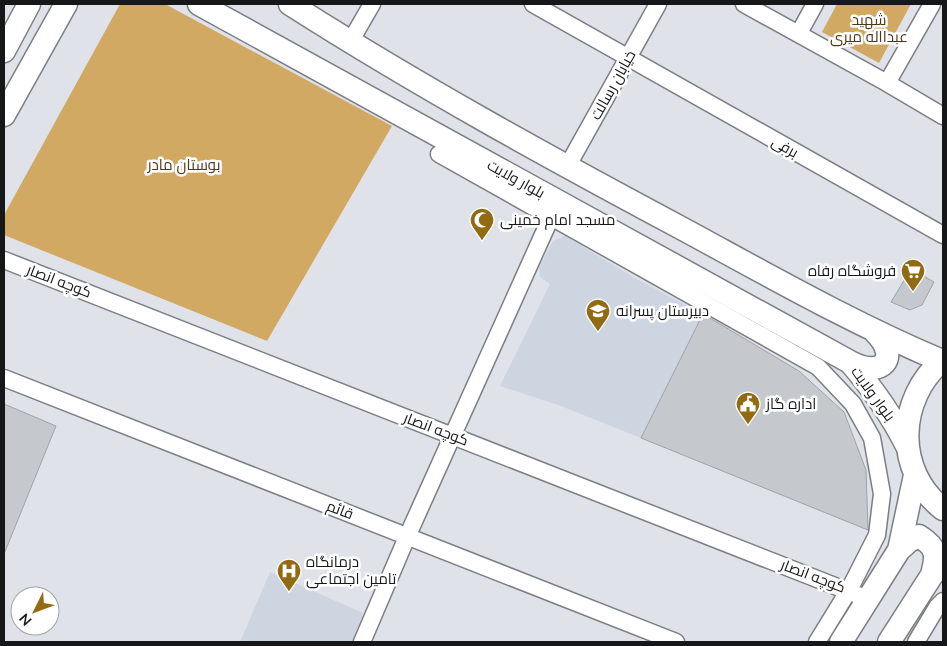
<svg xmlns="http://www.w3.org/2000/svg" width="947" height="646" font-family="'Nunito Sans',Cairo,sans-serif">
  <rect width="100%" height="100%" fill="#dfe2e8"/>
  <path fill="#cdd5e1" d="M565,236L633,277L703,314L641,438L561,406L500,386L550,284L540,277L539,267L553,241Z
    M270,572L363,613L352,642H240Z"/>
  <path fill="#d2a963" d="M120,4H165L392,126L267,341L4,235V215Z
    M837,4H911L879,63L822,32Z"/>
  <path fill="#c5c9ce" stroke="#9fa2a7" d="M911,269L934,282L922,305L910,310L891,302Z
    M703,314L799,371L844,412L866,470L868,530L641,438Z
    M4,404L56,426L4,554Z"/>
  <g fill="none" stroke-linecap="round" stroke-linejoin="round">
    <defs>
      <path id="minor" d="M533,4L943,235
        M744,4L887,83L932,4
        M799,33L815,4
        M350,42L372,4
        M887,83L943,116
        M439,154L818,367L853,404L872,438L882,494L877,535L849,590L817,642
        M567,167L658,4
        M4,260L868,599
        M4,378L676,642
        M362,642L407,537L555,208
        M916,642L937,607L943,601"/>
      <path id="secondary" d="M199,4L850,362C873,389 891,414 907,446
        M290,4C417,85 550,158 683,229C768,275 852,323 942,361
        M4,51L29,4
        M4,115L66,4
        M943,360C897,398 894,471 943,509
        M850,362C882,379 901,358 875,332
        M899,550L909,541L919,536C938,548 937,555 932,575
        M841,642L899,550L915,475
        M889,642L932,575L943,564"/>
    </defs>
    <use href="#minor" stroke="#7b7e83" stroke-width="19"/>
    <use href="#secondary" stroke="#7b7e83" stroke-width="25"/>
    <use href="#minor" stroke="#fff" stroke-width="16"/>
    <use href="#secondary" stroke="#fff" stroke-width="22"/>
  </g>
  <defs>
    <symbol id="mosque-pin" viewBox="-11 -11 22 30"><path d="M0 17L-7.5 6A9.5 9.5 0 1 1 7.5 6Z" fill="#926a12" stroke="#fff"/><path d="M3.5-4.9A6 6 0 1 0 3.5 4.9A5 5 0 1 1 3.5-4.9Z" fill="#fff"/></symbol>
    <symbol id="supermarket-pin" viewBox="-11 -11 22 30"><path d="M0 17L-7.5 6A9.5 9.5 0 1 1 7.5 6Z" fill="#926a12" stroke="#fff"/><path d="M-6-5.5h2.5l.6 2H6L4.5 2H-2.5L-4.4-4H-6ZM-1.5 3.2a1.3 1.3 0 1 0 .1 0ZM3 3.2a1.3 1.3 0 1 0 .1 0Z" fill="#fff"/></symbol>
    <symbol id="school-pin" viewBox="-11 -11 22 30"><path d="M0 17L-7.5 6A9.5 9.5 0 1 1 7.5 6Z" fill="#926a12" stroke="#fff"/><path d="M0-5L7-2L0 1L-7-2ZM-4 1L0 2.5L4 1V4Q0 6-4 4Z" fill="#fff"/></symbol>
    <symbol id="civic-pin" viewBox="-11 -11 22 30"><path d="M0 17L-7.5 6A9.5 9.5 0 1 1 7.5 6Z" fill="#926a12" stroke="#fff"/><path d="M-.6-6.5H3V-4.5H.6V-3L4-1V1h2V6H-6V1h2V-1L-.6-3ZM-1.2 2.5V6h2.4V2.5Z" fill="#fff"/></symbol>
    <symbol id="hospital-pin" viewBox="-11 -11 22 30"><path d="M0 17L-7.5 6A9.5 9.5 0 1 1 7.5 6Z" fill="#926a12" stroke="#fff"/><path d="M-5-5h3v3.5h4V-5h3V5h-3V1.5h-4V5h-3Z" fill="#fff"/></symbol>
  </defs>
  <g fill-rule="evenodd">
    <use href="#mosque-pin" x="468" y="206" width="28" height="38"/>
    <use href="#supermarket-pin" x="899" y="257" width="28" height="38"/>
    <use href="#school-pin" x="584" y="297" width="28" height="38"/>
    <use href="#civic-pin" x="734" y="390" width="28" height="38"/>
    <use href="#hospital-pin" x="275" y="557" width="28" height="38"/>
  </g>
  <g text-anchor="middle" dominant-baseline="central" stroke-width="5" stroke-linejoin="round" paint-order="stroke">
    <g font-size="15" fill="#4b3917" stroke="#fff">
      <text x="869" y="20">شهید<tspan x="869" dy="17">عبدااله میری</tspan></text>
      <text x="184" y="165">بوستان مادر</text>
    </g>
    <g font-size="15" fill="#151718" stroke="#fff">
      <text transform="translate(613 85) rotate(-61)">خیابان رسالت</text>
      <text transform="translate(785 147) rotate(29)">برفی</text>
      <text transform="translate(516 179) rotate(29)">بلوار ولایت</text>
      <text transform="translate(59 281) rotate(21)">کوچه انصار</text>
      <text transform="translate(873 394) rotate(54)">بلوار ولایت</text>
      <text transform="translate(436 429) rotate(21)">کوچه انصار</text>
      <text transform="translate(340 510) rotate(21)">قائم</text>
      <text transform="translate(813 576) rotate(21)">کوچه انصار</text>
    </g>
    <g font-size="15" fill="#151718" stroke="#fff" text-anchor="start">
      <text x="500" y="220">مسجد امام خمینی</text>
      <text x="896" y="271" text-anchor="end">فروشگاه رفاه</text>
      <text x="616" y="311">دبیرستان پسرانه</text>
      <text x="766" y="404">اداره گاز</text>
      <text x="306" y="562">درمانگاه<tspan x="306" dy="17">تامین اجتماعی</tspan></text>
    </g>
  </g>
  <rect width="947" height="646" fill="none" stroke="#151718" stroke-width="10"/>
  <g transform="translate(35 611) rotate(228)"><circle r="24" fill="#ffffff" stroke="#a1a2a3"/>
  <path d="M0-4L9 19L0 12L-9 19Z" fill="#926a12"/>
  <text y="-8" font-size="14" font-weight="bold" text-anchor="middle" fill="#151718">N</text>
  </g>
</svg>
